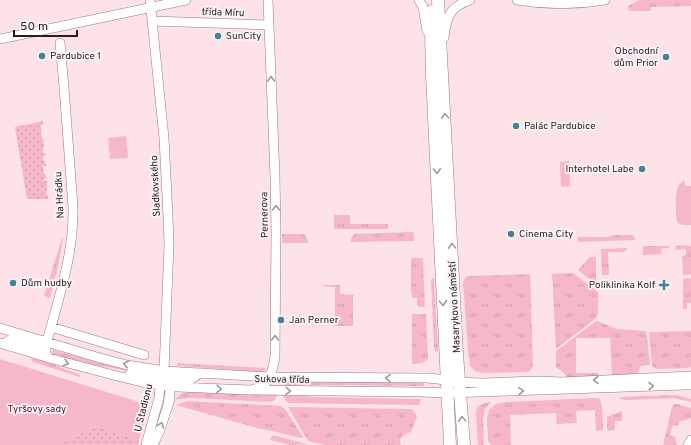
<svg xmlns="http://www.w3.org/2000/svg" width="691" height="445" font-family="Overpass,sans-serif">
  <defs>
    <pattern id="grass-tufts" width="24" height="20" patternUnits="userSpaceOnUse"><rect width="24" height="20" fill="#f6b8c8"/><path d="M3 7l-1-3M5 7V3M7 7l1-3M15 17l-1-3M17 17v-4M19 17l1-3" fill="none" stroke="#d39eab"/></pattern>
    <pattern id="garden-dots" width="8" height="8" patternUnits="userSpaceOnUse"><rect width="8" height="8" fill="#f6b8c8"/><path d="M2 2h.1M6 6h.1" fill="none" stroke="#d39eab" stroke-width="1.8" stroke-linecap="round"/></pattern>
  </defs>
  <rect width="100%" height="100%" fill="#fde2e8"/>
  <path fill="url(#grass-tufts)" d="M640,0H691V6L651,7V11H629L628,6Z
    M334,215H350V224H388V229H334Z
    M413,232L414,234V241L351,242V239L354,234Z
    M282,234H304L307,238L308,243H282Z
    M615,235H633L634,236L635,240L578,242V237H607Z
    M62,238L63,239L58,267L50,298L44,296Z
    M688,245L691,247V274L683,275L682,256L686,255V250L685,249L675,250L676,246Z
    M643,246H669V248H662L661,252L662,254L643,255Z
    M628,248L624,252H608L609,275H602L601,249Z
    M590,257H596V280L593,282L579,271V269Z
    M411,258H423L425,307H419L417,305V298H412V293H411Z
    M573,273L598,292V313L595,319L556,349L552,274Z
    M530,274L533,366C532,369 531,371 528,372L483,373L475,371L470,366L468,350L463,282C465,279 465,277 468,276Z
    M432,278L434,279L438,351L436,352L435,351L434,347L431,280Z
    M689,278L691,279V303H687V309H683V279Z
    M323,285H340V294L353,295V326H335V287L323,286Z
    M412,314H426L428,359L422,363L412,364Z
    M597,321L617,329L645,331L647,335L650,365L640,366L639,371L635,376L612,377L610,338H576V373H598L599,378L567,379C566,372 561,371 556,367V351L595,322Z
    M691,331V367L686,368L657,369L654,368L652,365L649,332Z
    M53,350L105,364L145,373V374L84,363L53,354L52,352Z
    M31,357L50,363L80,375V377L33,362L32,361Z
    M177,363L266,368L265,371L262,372L177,366Z
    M284,381L424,383V386L316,385L284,386Z
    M189,392L200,393L277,395L275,400L271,402L190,398C185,398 180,400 175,399L181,394Z
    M283,395L315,397L421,399L419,405L290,403L287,402Z
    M676,395L691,399V402L678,399L674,398L631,400H624L619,398L620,397Z
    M596,398L600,399L602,407L603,430L596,431L595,410L576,411L577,423L557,424L556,413L510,415L511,445H492L488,441V437L487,419L489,410L496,404L506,402Z
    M187,401L281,406L285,409L303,437L301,438L276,432L257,428L176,405Z
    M491,402L485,409L483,419L484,445H478L476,411L478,406L485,403Z
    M674,404H678L691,408V418L686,420L680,421L678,426L673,425L670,435L675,437L677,445H663L672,406Z
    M288,407L412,409L417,416L411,432C404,434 398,437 401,445H325L308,441Z
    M622,411V421H615V430L609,431L607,429V417Z
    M272,436H276L307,444L290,445L270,440Z"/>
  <path fill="#f6b8c8" d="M126,136L128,158L110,159L108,138Z
    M569,161L570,186L561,187L560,162Z
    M685,180V186H691V225C687,225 681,226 678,223C675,219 675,192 678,187C679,184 682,182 685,180Z
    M0,359L149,405L139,440L94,426L58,445H0Z"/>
  <path fill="url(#garden-dots)" d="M43,121V125H41L42,139L44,140V142H43V143L44,144L45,146H43V153H45V156H43V161H45L46,166H43L44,174H45L47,178L44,179V181H47V190L46,191V195H48V199H27L15,127Z
    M94,426L139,440L138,445H58Z"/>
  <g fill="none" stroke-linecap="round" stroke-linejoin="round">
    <defs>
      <path id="minor" d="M150,0L164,138L168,217L169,244L164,371L170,391L168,404
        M419,0L423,7L427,31
        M517,0C547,5 575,5 605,0
        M152,21L269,25
        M444,38C446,18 449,7 470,0
        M0,39L186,0
        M51,327L144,355
        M0,328L100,358L127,365L164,371L269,377L427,378L438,379L456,382L482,383L538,381L561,382L691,376
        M0,343L49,358L117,376L146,383L178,387L249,390L421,392L447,393L686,385H691
        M3,344L12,339L41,348L45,347L47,342
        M49,358L46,354V345C58,300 74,255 73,207L64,87L60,43
        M130,374L155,377L162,375L164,371
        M166,379H191L200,373
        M254,389C269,387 273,370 275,357L276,231L275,177L268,0
        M146,445L159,398L160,385L163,381
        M153,445L160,430L170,399
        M688,445L691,440"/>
      <path id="major" d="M438,0L457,354L464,445
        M432,11L431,30L432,76L450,445"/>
    </defs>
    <use href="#minor" stroke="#987a82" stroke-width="10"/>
    <use href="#major" stroke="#987a82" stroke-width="13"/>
    <use href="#minor" stroke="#fff" stroke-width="9"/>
    <use href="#major" stroke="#fff" stroke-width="12"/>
  </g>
  <defs><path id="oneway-chevron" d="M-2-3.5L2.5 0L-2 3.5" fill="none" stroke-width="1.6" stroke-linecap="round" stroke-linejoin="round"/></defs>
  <g stroke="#9e999a">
    <use href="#oneway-chevron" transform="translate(271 79) rotate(-92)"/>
    <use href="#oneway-chevron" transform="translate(445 116) rotate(-93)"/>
    <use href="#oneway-chevron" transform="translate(437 171) rotate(87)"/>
    <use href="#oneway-chevron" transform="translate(276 208) rotate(-91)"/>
    <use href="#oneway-chevron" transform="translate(452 246) rotate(-93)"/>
    <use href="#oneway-chevron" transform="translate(443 303) rotate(87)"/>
    <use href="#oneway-chevron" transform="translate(275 338) rotate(-90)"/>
    <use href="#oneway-chevron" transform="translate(66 363) rotate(16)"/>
    <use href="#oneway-chevron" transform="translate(126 364) rotate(-167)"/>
    <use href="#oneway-chevron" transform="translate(388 378) rotate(-179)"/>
    <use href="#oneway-chevron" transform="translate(596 380) rotate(178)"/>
    <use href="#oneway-chevron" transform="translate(651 386) rotate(-2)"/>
    <use href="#oneway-chevron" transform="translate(219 389) rotate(2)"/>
    <use href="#oneway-chevron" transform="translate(288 391) rotate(1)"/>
    <use href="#oneway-chevron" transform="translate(521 391) rotate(-2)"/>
    <use href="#oneway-chevron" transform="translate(462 419) rotate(-93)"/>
    <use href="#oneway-chevron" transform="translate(161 425) rotate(-70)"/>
  </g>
  <g fill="#448397" stroke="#fcf5f7" stroke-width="1.5">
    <circle cx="218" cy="36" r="4"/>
    <circle cx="42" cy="56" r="4"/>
    <circle cx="666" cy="57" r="4"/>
    <circle cx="516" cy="126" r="4"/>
    <circle cx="642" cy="169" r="4"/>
    <circle cx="511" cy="234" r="4"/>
    <circle cx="13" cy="283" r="4"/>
    <path d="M662 279h4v4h4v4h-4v4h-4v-4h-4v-4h4z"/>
    <circle cx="281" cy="320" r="4"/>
  </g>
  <g text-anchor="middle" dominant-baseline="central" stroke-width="3.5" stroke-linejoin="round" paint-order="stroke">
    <g font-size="10" fill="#281c1f" stroke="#fcf5f7">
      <text transform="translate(223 13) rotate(2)">třída Míru</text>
      <text transform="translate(156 186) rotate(-93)">Sladkovského</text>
      <text transform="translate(60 195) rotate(-93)">Na Hrádku</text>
      <text transform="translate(265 215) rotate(-91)">Pernerova</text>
      <text transform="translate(455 307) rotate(-93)">Masarykovo náměstí</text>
      <text transform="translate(282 380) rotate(1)">Sukova třída</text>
      <text transform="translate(144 408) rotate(-76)">U Stadionu</text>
    </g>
    <g font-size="10" fill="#281c1f" stroke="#fcf5f7" text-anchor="start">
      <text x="226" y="36">SunCity</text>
      <text x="658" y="51" text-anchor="end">Obchodní<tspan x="658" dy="12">dům Prior</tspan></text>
      <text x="50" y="56">Pardubice 1</text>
      <text x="524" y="126">Palác Pardubice</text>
      <text x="634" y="169" text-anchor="end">Interhotel Labe</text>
      <text x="519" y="234">Cinema City</text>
      <text x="21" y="283">Dům hudby</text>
      <text x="655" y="285" text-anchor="end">Poliklinika Kolf</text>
      <text x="289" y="320">Jan Perner</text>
    </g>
    <g font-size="10" fill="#590a2c" stroke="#fcf5f7">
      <text x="37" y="409">Tyršovy sady</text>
    </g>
  </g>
  <path d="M14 30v6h63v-6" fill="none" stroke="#281c1f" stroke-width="2"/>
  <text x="20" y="30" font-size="12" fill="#281c1f" stroke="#fcf5f7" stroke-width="3" paint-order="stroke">50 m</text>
</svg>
